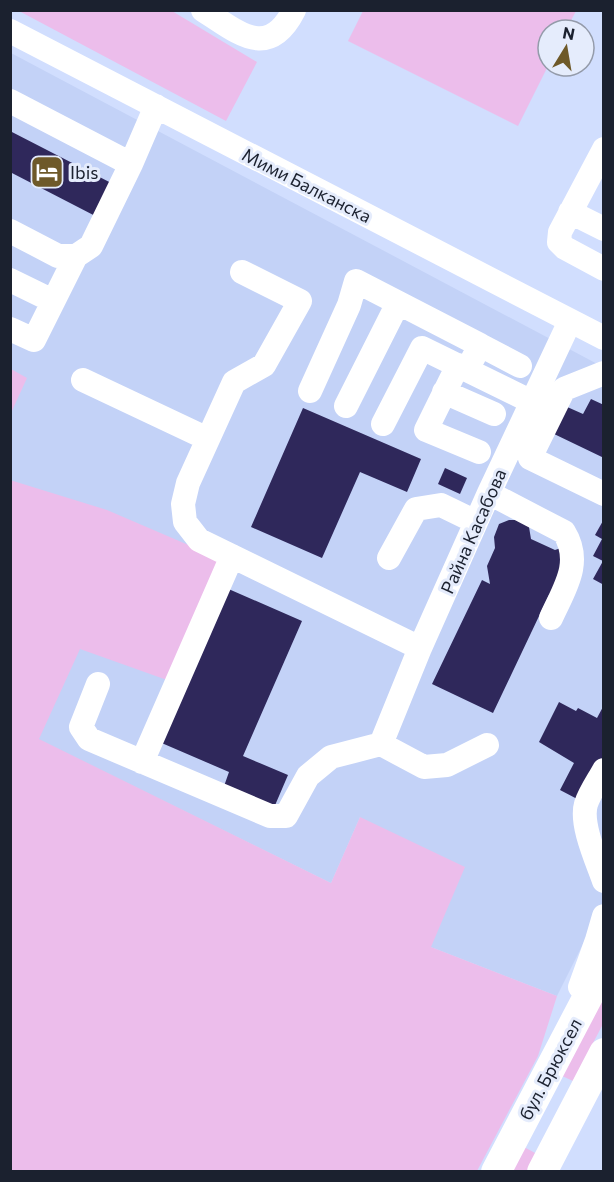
<svg xmlns="http://www.w3.org/2000/svg" width="614" height="1182" font-family="Commissioner,sans-serif">
  <rect width="100%" height="100%" fill="#d1defe"/>
  <path fill="#c3d2f7" d="M11,53L603,367V904L557,996L431,947L360,817L331,883L39,740L11,798Z"/>
  <path fill="#ecbdeb" d="M19,11H172L257,62L226,121Z
    M363,11V10L576,11L566,30H548V66L518,126L348,41Z
    M11,369L27,378L11,413Z
    M10,480L107,510L221,559L167,680L80,649L39,739L331,883L360,817L465,867L431,947L557,996L538,1056L477,1171H11Z
    M603,992V1024L573,1081L560,1075Z
    M524,1147L537,1154L527,1171L511,1172Z"/>
  <path fill="#2f285b" d="M10,131L119,187L103,220L10,172Z
    M591,399L604,405V458L552,433L565,406L583,414Z
    M303,408L421,459L407,492L360,472L322,558L251,527Z
    M445,468L467,478L460,494L438,484Z
    M604,519V585L593,579L603,561L593,556L602,539L595,535Z
    M509,520H520L529,527L531,539L555,550L561,548L559,587L549,595L493,713L432,684L482,580L490,584L487,566L495,548L494,537L499,524Z
    M224,587L302,621L243,756L288,775L273,810L223,789L229,772L157,741Z
    M559,702L576,711L578,708L597,718L604,705V758L581,801L560,790L574,763L539,742Z"/>
  <g fill="none" stroke-linecap="round" stroke-linejoin="round">
    <path stroke="#fff" stroke-width="24" d="M203,10C238,32 268,61 294,10
      M10,31L604,338
      M10,101L131,164
      M604,149L560,232L559,242L565,248L604,269
      M570,212L604,229
      M10,231L58,256H76L91,246L131,164L156,106
      M242,272L300,301L264,365L234,382L188,483L183,504L185,522L199,540L420,648
      M10,280L53,301
      M10,329L34,340L76,256
      M480,345L520,366
      M458,365L426,430L479,452
      M604,373L564,389L530,458L604,494
      M83,380L208,439
      M310,391L349,305L356,281L480,345L467,370
      M444,392L494,414
      M346,406L398,303
      M383,424L422,348L532,402
      M489,493L564,532C583,563 564,589 551,618
      M389,558L416,509L441,505L476,522
      M98,684L81,727L89,739L270,816H286L308,776L331,757L381,744L424,767L447,765L487,745
      M381,744L420,648L489,493L570,321
      M142,762L232,556
      M604,770C598,781 590,792 586,804C580,824 597,861 604,881
      M580,987L597,940L604,916"/>
    <path stroke="#fff" stroke-width="30" d="M496,1172L604,966
      M542,1172L604,1053"/>
  </g>
  <defs>
    <symbol id="hotel-square" viewBox="-11 -11 22 22"><rect x="-9" y="-9" width="18" height="18" rx="4" fill="#6e5929" stroke="#e5ecfc"/><path d="M-6-4.5h1.5V1H6V5H4.5V3h-9V5H-6ZM-4 0a1.8 1.8 0 1 1 3.6 0ZM.5 0V-2.5h3Q6-2.5 6 0Z" fill="#fff"/></symbol>
  </defs>
  <g fill-rule="evenodd">
    <use href="#hotel-square" x="28" y="153" width="38" height="38"/>
  </g>
  <g text-anchor="middle" dominant-baseline="central" stroke-width="6" stroke-linejoin="round" paint-order="stroke">
    <g font-size="18" fill="#1b212f" stroke="#e5ecfc" text-anchor="start">
      <text x="70" y="172">Ibis</text>
    </g>
    <g font-size="18" fill="#1b212f" stroke="#e5ecfc">
      <text transform="translate(307 185) rotate(27)">Мими Балканска</text>
      <text transform="translate(473 531) rotate(-66)">Райна Касабова</text>
      <text transform="translate(550 1069) rotate(-62)">бул. Брюксел</text>
    </g>
  </g>
  <rect width="614" height="1182" fill="none" stroke="#1b212f" stroke-width="24"/>
  <g transform="translate(566 48) rotate(11)"><circle r="28" fill="#e5ecfc" stroke="#949baa" stroke-width="1.5"/>
  <path d="M0-4.5L10 22L0 15L-10 22Z" fill="#6e5929"/>
  <text y="-9" font-size="16" font-weight="bold" text-anchor="middle" fill="#1b212f">N</text>
  </g>
</svg>
